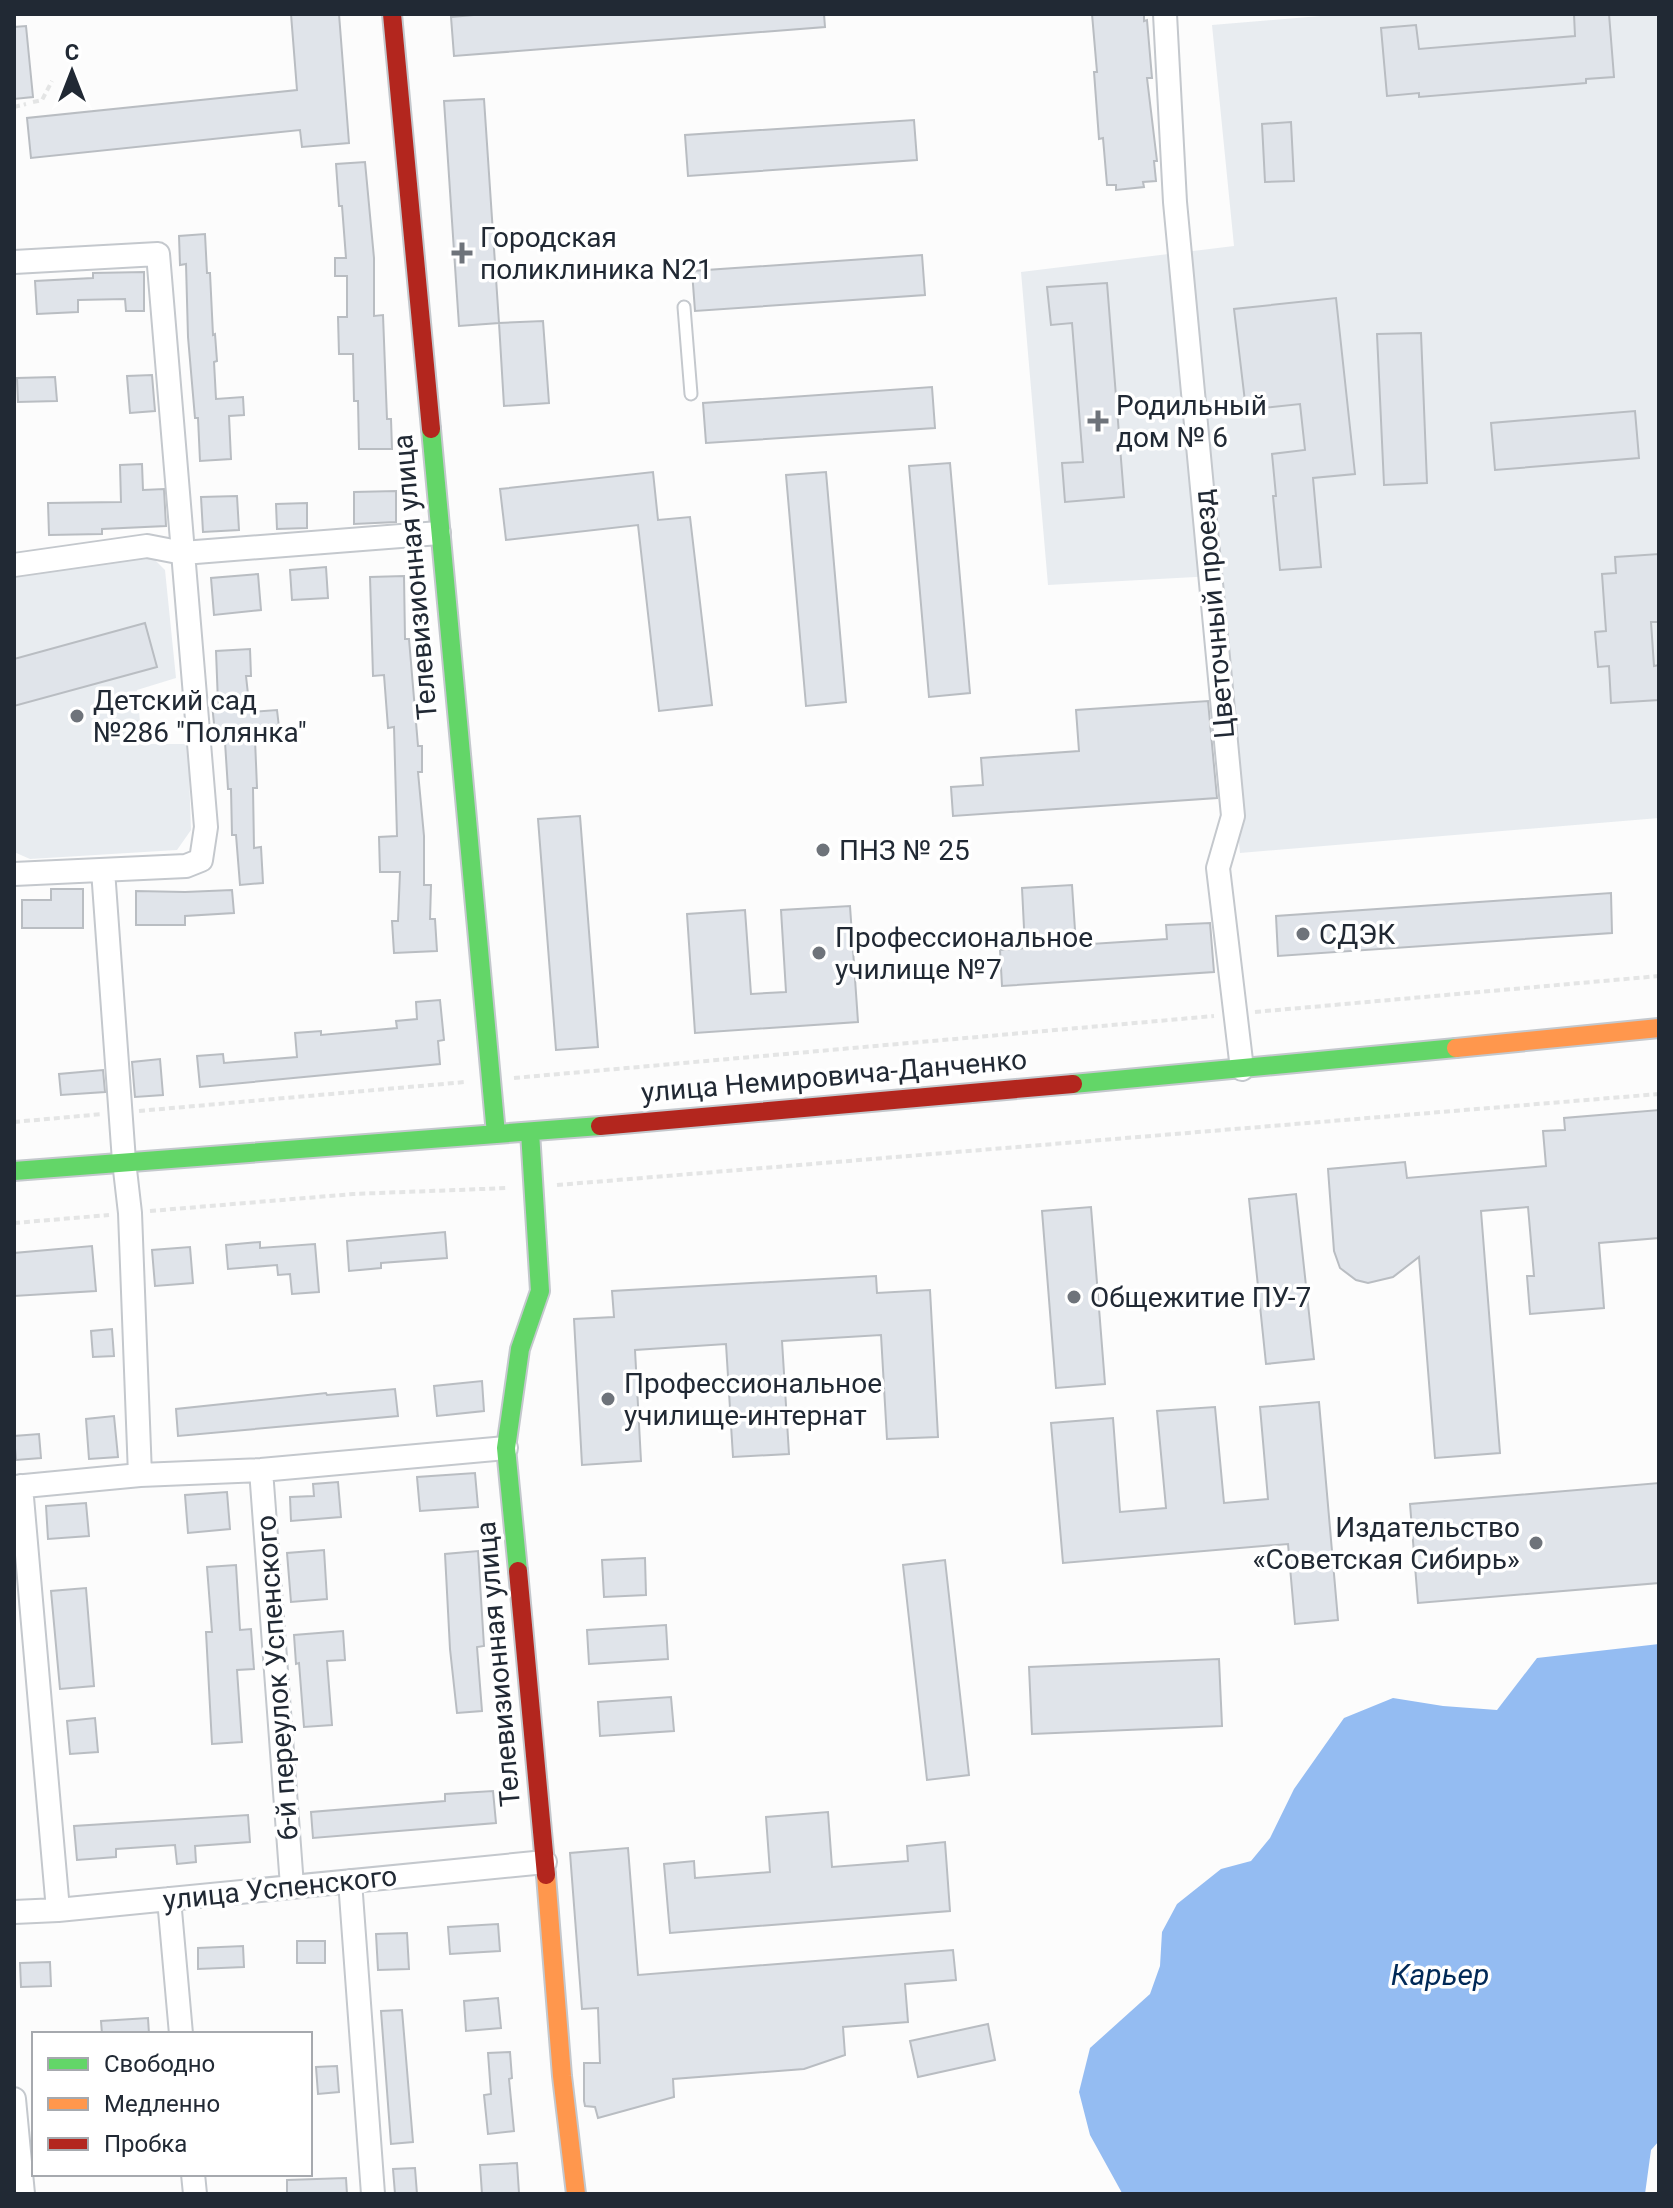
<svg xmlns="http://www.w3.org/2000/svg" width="1673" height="2208" font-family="Roboto,sans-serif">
  <rect width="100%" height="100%" fill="#fcfcfc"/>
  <path fill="#e8ecf0" d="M1344,14H1659V818L1240,853L1214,576L1048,585L1021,272L1234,246L1212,25Z
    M151,556L165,570L176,678L137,690L142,744H188L191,830L177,850L30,859L14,852V576Z"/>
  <path fill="#94bcf2" d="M1659,1644V2141L1651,2150L1645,2194L1122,2193L1090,2135L1079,2092L1090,2048L1150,1994L1160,1966L1162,1932L1177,1904L1221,1869L1251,1861L1270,1838L1294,1789L1344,1718L1393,1698L1443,1706L1497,1710L1537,1658Z"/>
  <path fill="#e0e4ea" stroke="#b9bdc2" stroke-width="2" d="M291,14H339L349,143L302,147L300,130L31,158L27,118L297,90Z
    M485,14H824L825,27L454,56L451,17Z
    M1092,14H1144V21L1147,20L1152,78H1147L1157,161H1154L1156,181L1143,182L1144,187L1116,190V185H1107L1103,138L1099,139L1094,72H1097Z
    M1574,14H1609L1614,77L1586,79V83L1419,97V93L1387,96L1381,28L1416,25L1419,49L1575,36Z
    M26,26L33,97L14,99V27Z
    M484,99L499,323L459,326L444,101Z
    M914,120L917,160L688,176L685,135Z
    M1291,122L1294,181L1265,182L1262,124Z
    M365,162L374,258V316L383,315L387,419H391L392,449H359L358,401H354L353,354H339L338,317H347V276H335V258H346L342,206H339L336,164Z
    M205,234L207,273H210L213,335L215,334L217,361L214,362L216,399L243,397L244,415L229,416L231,459L200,461L198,418H195L188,337L186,264L180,265L179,236Z
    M922,255L925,295L695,311L692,271Z
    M144,272V311H126L125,299L78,300V312L37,314L35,281L93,278V273Z
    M1107,283L1124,497L1065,502L1062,463L1083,462L1072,323L1051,325L1047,287Z
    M1336,298L1355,474L1313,478L1321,567L1280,570L1273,496H1276L1272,454L1305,450L1300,404L1246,410L1234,309Z
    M543,321L549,403L504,406L499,323Z
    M1421,333L1427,483L1384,485L1377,334Z
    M152,375L155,411L130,413L127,376Z
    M55,377L57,401L18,402L17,378Z
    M932,387L935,428L706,443L703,403Z
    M1635,411L1639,458L1495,470L1491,423Z
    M950,463L970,693L929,697L909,466Z
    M142,464L143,490L164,489L166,526L102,529V534L49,535L48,503L121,502L120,465Z
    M653,472L658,520L690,517L712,705L659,711L638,525L506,540L500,489Z
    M826,472L846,702L806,706L786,475Z
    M396,491V522L354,524V492Z
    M237,496L239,530L203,532L201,497Z
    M307,503V528L277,529L276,504Z
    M1659,554V622H1651L1654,666L1659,665V700L1611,703L1609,666L1598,667L1595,632L1606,631L1602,574L1616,573L1615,557Z
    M326,567L328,598L292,600L290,570Z
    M258,574L261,610L214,615L211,578Z
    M404,576L405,639H409L418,746H422V772H418L424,836V885H431L430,919H435L437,951L394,953L392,921H398L400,872H380L379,837L397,836L394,727L388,728L384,675L373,676L370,577Z
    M145,623L157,667L14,706V659Z
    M250,649L251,676H246L250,712L277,710L280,736L255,739L257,788H253L254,848L261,847L263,883L240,885L236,835H232L231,789H228L225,742L216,743L212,704L218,703L216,651Z
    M1208,701L1217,798L953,816L951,787L983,785L981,758L1079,751L1076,710Z
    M580,816L598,1047L556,1050L538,819Z
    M1072,885L1076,945L1167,939L1166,925L1210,923L1214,972L1002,986L1000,950L1025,948L1022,888Z
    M51,889H83V928H22V900H51Z
    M232,890L234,913L185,916V925H136V891L185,892Z
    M1611,893L1612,933L1278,956L1276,916Z
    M850,906L858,1022L695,1033L687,914L745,910L751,994L786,992L781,910Z
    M440,1000L444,1040L438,1041L440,1064L200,1087L197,1056L223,1054L224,1063L297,1057L295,1033L321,1031V1035L397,1028L396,1021L417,1019L416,1002Z
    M160,1059L163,1095L135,1097L132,1062Z
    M103,1070L105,1092L61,1095L59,1074Z
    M1659,1110V1238L1599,1243L1604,1308L1530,1314L1527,1276H1534L1528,1207L1481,1211L1500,1453L1435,1458L1419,1257L1393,1277L1368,1283L1356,1280L1340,1268L1334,1251L1328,1169L1405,1162L1407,1178L1546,1166L1543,1131L1565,1130L1564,1118Z
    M1296,1194L1314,1359L1266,1364L1249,1199Z
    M1091,1207L1105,1384L1056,1388L1042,1211Z
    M445,1232L447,1258L381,1263V1268L349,1271L347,1241Z
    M260,1242V1248L315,1244L319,1292L292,1294L290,1274L278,1275L277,1265L228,1269L226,1245Z
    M92,1246L96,1291L14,1296V1253Z
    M190,1247L193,1283L155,1286L152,1250Z
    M876,1276L877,1293L930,1290L938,1437L887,1439L881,1335L782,1341L789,1454L733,1457L726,1344L635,1350L641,1461L582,1465L574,1319L614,1317L612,1291Z
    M112,1329L114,1356L93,1357L91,1331Z
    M482,1381L484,1411L437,1416L434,1386Z
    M395,1389L398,1416L178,1436L176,1409L326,1393L327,1395Z
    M1319,1402L1338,1620L1295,1624L1288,1544L1063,1563L1051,1423L1113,1418L1120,1512L1166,1508L1157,1411L1215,1407L1224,1503L1268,1499L1260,1407Z
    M114,1416L118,1457L89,1459L86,1419Z
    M39,1434L41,1458L16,1460L14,1436Z
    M475,1473L478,1507L420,1511L417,1477Z
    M338,1482L341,1517L291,1521L290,1497L314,1496L313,1484Z
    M1659,1483V1583L1418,1603L1410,1504Z
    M227,1492L230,1529L188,1533L185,1495Z
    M86,1503L89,1536L48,1539L46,1506Z
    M324,1550L327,1599L291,1602L287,1553Z
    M478,1551L484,1646L477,1647L482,1711L457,1713L450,1649L445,1554Z
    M645,1558L646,1595L604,1597L602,1560Z
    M945,1560L969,1775L927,1780L903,1565Z
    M236,1565L240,1630L251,1629L254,1669L237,1670L242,1742L212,1744L206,1632H212L207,1567Z
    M86,1588L94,1686L60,1689L51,1591Z
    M666,1625L668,1659L589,1664L587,1630Z
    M343,1631L345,1660L327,1661L332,1725L304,1727L299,1663L296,1664L294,1635Z
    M1219,1659L1222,1726L1032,1734L1029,1667Z
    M671,1697L674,1731L600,1736L598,1702Z
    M95,1718L98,1752L70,1754L67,1721Z
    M493,1791L496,1823L313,1838L311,1812L445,1801V1794Z
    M828,1812L832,1867L908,1861L907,1846L945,1842L950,1911L670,1933L664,1864L694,1861L695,1878L770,1872L766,1817Z
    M248,1815L250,1842L195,1846L196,1862L177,1864L175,1845L116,1849V1857L77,1860L74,1826Z
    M628,1848L638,1975L953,1950L956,1980L905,1984L908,2022L843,2027L845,2055L804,2069L673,2079L674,2097L598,2118L595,2107L585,2106L584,2101V2063H600L598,2008L582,2009L570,1853Z
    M498,1924L500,1951L450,1954L448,1927Z
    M407,1933L409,1969L378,1970L376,1934Z
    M297,1941H325V1963H297Z
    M243,1946L244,1967L198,1969V1948Z
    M50,1962L51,1986L21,1987L20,1963Z
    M498,1998L501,2028L466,2031L464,2001Z
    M402,2010L413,2142L391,2144L381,2011Z
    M148,2018L149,2034H102L101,2021Z
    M988,2024L995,2060L918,2077L910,2041Z
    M510,2052L512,2078L509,2079L514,2131L488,2134L484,2095L491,2094L488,2053Z
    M337,2066L339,2092L318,2094L316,2067Z
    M517,2163L519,2193L482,2194L480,2165Z
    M415,2168L417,2194H395L393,2169Z
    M346,2178L347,2194H287V2180Z"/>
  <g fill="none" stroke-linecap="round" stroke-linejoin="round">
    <defs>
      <path id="lane" d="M684,307L691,394"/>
      <path id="street" d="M1165,14L1175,202L1233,816L1218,868L1242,1069
        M14,262L158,254L206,827L201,860L186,866L14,874
        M14,565L147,546L183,553L439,533
        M103,870L124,1161L130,1213L140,1475
        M261,1470L292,1886
        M21,1486L58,1910
        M14,1487L140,1475L261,1470L506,1448
        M350,1881L373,2194
        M169,1899L181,2034
        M14,1912L58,1910L545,1862
        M14,2099L23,2194
        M193,2174L195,2194"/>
      <path id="fast" d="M431,429L496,1134
        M1073,1084L1456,1048
        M14,1171L600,1126
        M518,1571L506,1448L520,1349L540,1291L530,1132"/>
      <path id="slow" d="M1456,1048L1659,1028
        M546,1875L562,2076L576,2194"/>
      <path id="jam" d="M392,14L431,429
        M600,1126L1073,1084
        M518,1571L546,1875"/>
    </defs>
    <use href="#lane" stroke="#c4c8cd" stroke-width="15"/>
    <use href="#street" stroke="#c4c8cd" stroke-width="26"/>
    <use href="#fast" stroke="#c4c8cd" stroke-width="22"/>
    <use href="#slow" stroke="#c4c8cd" stroke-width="22"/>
    <use href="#jam" stroke="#c4c8cd" stroke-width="22"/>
    <path stroke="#e4e5e5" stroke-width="4" stroke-dasharray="6 4" stroke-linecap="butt" d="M33,102L42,100L52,81
      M14,107L26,104
      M1255,1012L1659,976
      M514,1078L1214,1016
      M139,1111L465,1082
      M14,1122L103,1114
      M557,1185L1659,1094
      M150,1211L353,1194L508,1188
      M14,1223L109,1215"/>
    <use href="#lane" stroke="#fff" stroke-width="11"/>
    <use href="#street" stroke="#fff" stroke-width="22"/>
    <use href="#fast" stroke="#63d668" stroke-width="18"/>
    <use href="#slow" stroke="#ff974d" stroke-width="18"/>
    <use href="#jam" stroke="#b3261e" stroke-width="18"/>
  </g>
  <g fill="#6e737a" stroke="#fff" stroke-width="3">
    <path d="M458 241h8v8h8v8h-8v8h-8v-8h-8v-8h8z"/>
    <path d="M1094 409h8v8h8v8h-8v8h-8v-8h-8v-8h8z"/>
    <circle cx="77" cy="716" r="8"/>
    <circle cx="823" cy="850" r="8"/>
    <circle cx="1303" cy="934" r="8"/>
    <circle cx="819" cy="953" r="8"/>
    <circle cx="1074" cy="1297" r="8"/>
    <circle cx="608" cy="1399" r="8"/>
    <circle cx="1536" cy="1543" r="8"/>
  </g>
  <g text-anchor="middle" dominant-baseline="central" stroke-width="7" stroke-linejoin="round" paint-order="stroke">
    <g font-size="28" fill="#212934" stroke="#fff" text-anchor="start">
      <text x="480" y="237">Городская<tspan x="480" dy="32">поликлиника N21</tspan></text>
      <text x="1116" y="405">Родильный<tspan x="1116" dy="32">дом № 6</tspan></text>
      <text x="93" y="700">Детский сад<tspan x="93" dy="32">№286 "Полянка"</tspan></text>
      <text x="839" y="850">ПНЗ № 25</text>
      <text x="1319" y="934">СДЭК</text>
      <text x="835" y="937">Профессиональное<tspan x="835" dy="32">училище №7</tspan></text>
      <text x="1090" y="1297">Общежитие ПУ-7</text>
      <text x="624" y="1383">Профессиональное<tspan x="624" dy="32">училище-интернат</tspan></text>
      <text x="1520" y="1527" text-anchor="end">Издательство<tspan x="1520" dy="32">«Советская Сибирь»</tspan></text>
    </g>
    <g font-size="28" fill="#212934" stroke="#fff">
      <text transform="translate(415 577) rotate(-95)">Телевизионная улица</text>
      <text transform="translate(1214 614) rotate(-95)">Цветочный проезд</text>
      <text transform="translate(834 1076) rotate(-5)">улица Немировича-Данченко</text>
      <text transform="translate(498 1664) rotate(-95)">Телевизионная улица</text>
      <text transform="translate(277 1678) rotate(-94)">6-й переулок Успенского</text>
      <text transform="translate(280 1888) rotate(-6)">улица Успенского</text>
    </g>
    <g font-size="30" font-style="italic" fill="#012957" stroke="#fff">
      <text x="1440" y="1974">Карьер</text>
    </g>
  </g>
  <rect width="1673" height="2208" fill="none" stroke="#212934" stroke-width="32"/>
  <rect x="32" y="2032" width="280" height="144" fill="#ffffff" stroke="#a6a9ae" stroke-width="2"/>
  <rect x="48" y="2058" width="40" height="12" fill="#63d668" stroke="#a6a9ae" stroke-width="2"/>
  <text x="104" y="2072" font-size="24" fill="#212934">Свободно</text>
  <rect x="48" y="2098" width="40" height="12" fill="#ff974d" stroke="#a6a9ae" stroke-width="2"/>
  <text x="104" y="2112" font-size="24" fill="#212934">Медленно</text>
  <rect x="48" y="2138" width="40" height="12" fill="#b3261e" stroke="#a6a9ae" stroke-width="2"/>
  <text x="104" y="2152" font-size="24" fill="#212934">Пробка</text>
  <g transform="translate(72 72)" stroke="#ffffff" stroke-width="6" paint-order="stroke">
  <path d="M0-6L14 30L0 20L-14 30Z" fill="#212934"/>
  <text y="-12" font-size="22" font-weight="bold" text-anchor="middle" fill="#212934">С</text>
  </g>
</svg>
